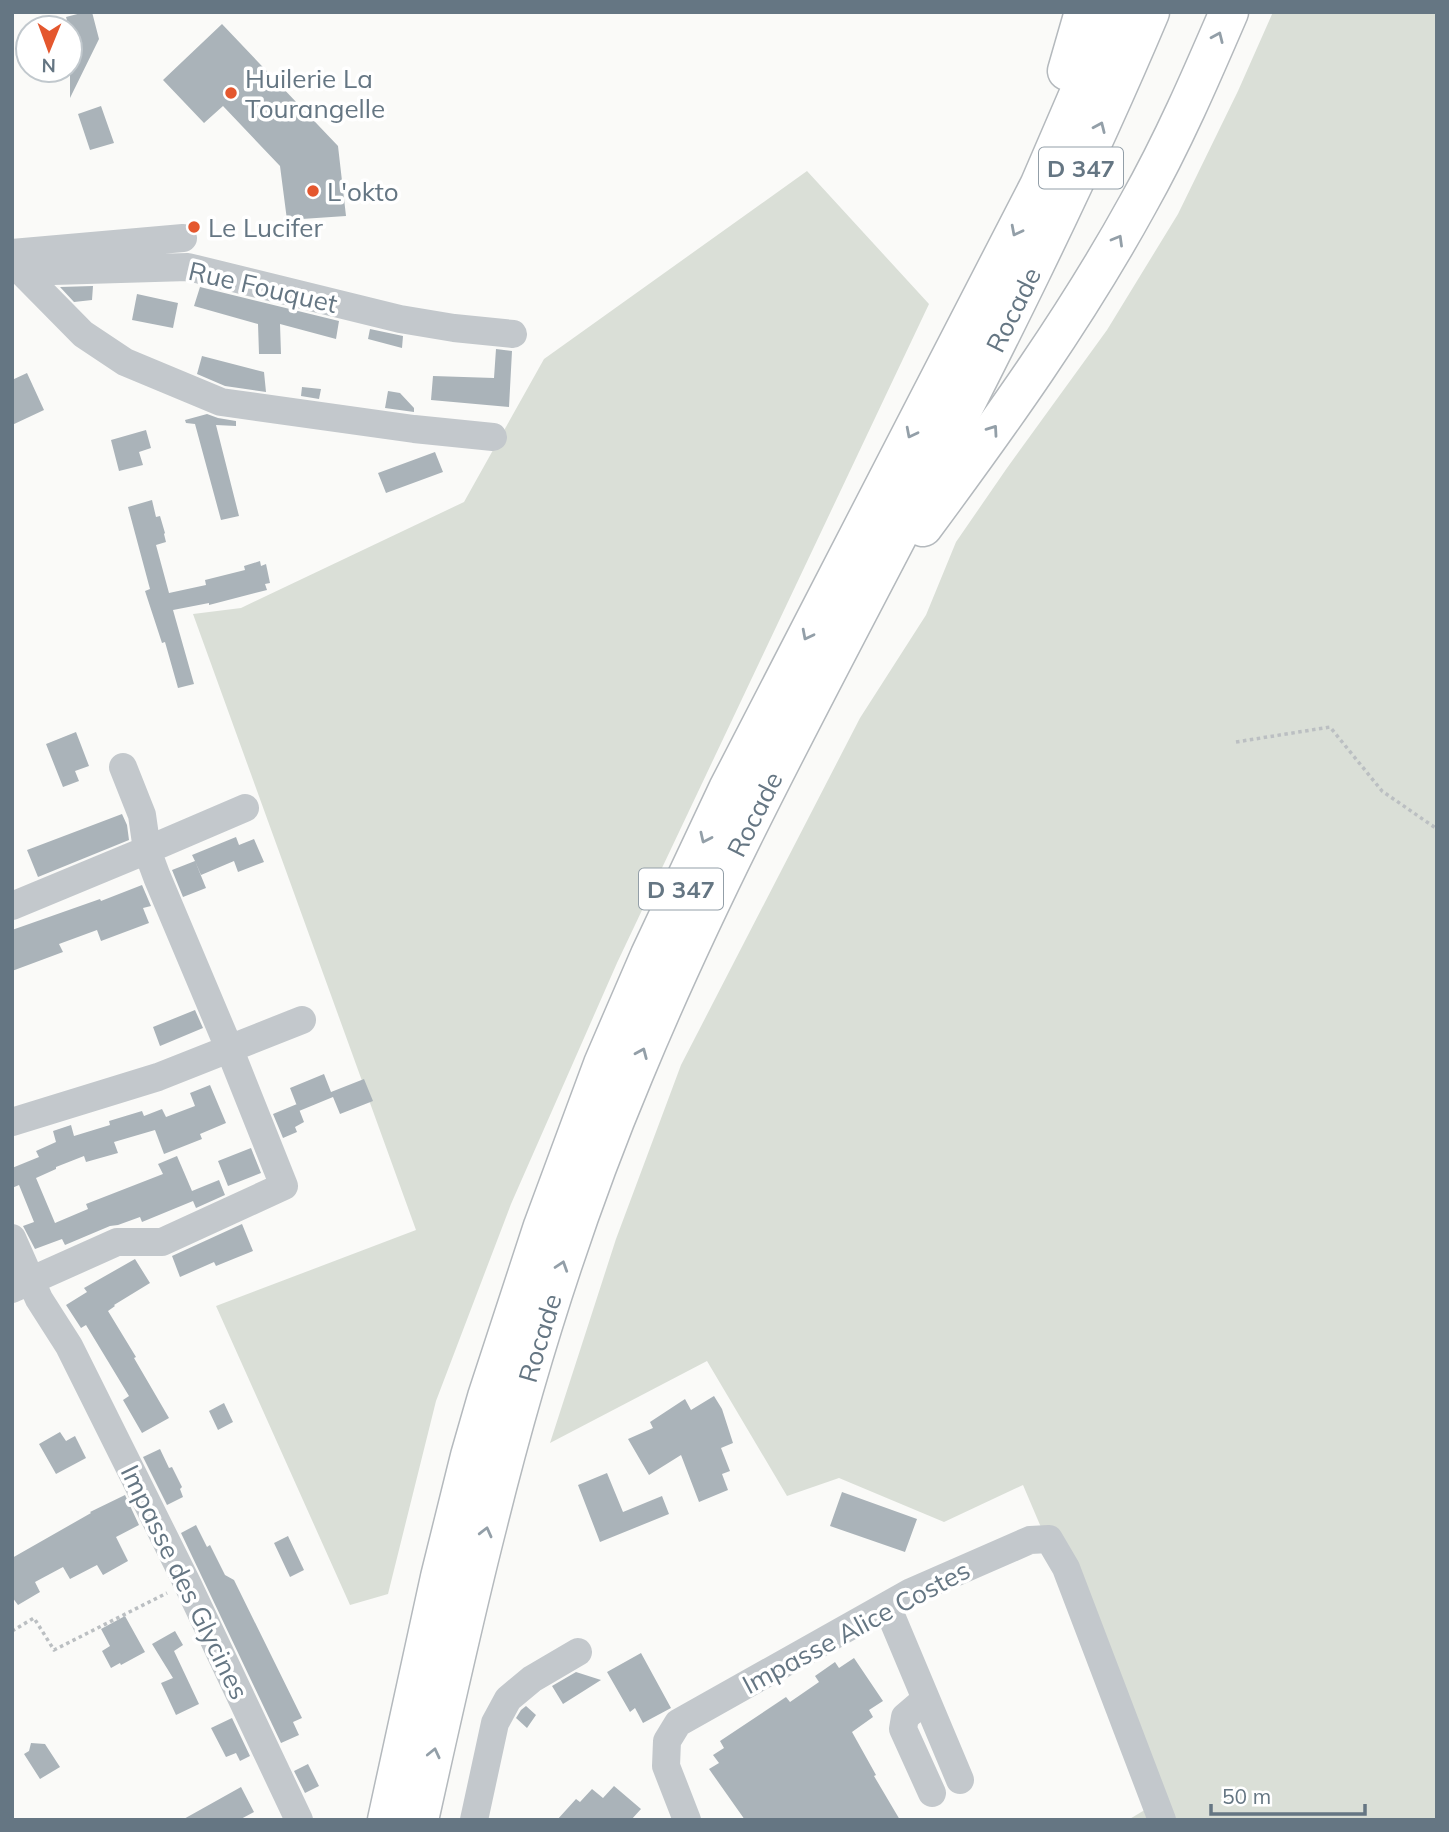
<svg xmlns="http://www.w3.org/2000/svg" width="1449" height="1832" font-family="Mulish,sans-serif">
  <rect width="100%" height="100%" fill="#fafaf8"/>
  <path fill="#dadfd7" d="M1273,12H1437V1820H1128L1158,1802L1023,1485L944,1522L839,1478L787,1496L707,1361L550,1443L616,1239L681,1065L860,718L926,615L956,542L1007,468L1107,330L1178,214L1238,91Z
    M807,171L929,304L617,963L511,1204L436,1401L388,1594L350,1605L216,1306L416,1230L193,614L241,608L464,502L544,359Z"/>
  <path fill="#aab3b9" d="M85,12H92L99,39L70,98V42L72,38L66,17Z
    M222,24L338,146L346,216L287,220L280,166L223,106L204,123L163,80Z
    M101,106L114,143L90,150L78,114Z
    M93,286L92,300L74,302L60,287Z
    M200,287L339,321L336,339L280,324L281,354H259L258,324L194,306Z
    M137,294L178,303L173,328L132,320Z
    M370,329L403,336L402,348L368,339Z
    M496,349L512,351L509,407L431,400L433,376L494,378Z
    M202,356L264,372L266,392L225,386L197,374Z
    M27,373L44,410L12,425V380Z
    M302,387L321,389L319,399L301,396Z
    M388,391L400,393L414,408V412L385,408Z
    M207,414L218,418L236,421V426L216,425L239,516L221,520L195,424L186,423L185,420Z
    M146,430L151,448L139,452L143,465L119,471L111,440Z
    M435,452L443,472L386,493L378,473Z
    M152,500L156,517L160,516L165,533L164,534L166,542L156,545L169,593L206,585L205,580L245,570L244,566L260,561L261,566L266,564L270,583L265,584L267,590L209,605V603L173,610L194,684L178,688L165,642L162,643L145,591L150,589L128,507Z
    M76,732L89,766L75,771L79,781L63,787L46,744Z
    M122,814L127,825L129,840L38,877L27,850Z
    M236,837L239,845L254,839L264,862L238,872L234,861L201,875L195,861L206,888L183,897L172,870L195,861L192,855Z
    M142,885L151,906L143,908L149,923L101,941L97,930L59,944L63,952L12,971V930L100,899L101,901Z
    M195,1010L203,1028L160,1046L153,1027Z
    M324,1074L331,1092L364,1079L373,1101L340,1114L333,1097L299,1111L290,1088Z
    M210,1085L226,1123L200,1134L202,1139L164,1154L155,1130L114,1142L118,1153L86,1162L84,1156L56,1167V1169L36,1178L55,1223L88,1209L86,1204L163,1174L158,1164L177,1156L192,1191L219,1180L225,1195L196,1208L193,1201L142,1222L140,1217L118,1225L110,1226L65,1245L62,1239L35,1249L23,1226L34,1222L19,1185L12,1188V1168L39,1157L36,1151L56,1142L53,1131L71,1125L74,1136L110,1125L109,1121L142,1111L144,1116L162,1109L166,1117L195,1106L190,1093Z
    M297,1104L304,1122L295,1127L297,1132L283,1138L273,1114Z
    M251,1148L261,1173L228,1186L218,1161Z
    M242,1224L253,1251L216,1266L214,1262L180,1277L172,1256Z
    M135,1259L150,1283L114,1305L115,1306L108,1311L136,1357L134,1358L169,1418L142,1433L123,1400L129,1396L86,1325L81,1328L66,1305L87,1292L84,1288Z
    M714,1396L722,1409L733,1443L721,1448L730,1471L722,1474L728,1490L699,1502L681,1455L649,1475L628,1439L653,1428L650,1422L685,1399L691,1410Z
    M224,1403L233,1422L218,1430L209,1411Z
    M60,1432L66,1441L75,1436L86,1458L56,1474L39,1444Z
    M160,1449L169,1468L172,1467L182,1487L180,1489L183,1497L167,1505L143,1457Z
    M607,1473L623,1512L662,1496L669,1514L600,1542L578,1485Z
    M842,1492L917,1519L905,1552L830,1526Z
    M125,1495L139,1525L116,1537L128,1561L103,1575L97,1565L70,1579L63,1567L35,1582L40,1592L18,1605L12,1597V1558L91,1513L90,1512Z
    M196,1525L207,1547L210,1545L225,1575L234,1580L302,1718L293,1722L299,1735L281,1743L181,1533Z
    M288,1536L304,1570L290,1577L274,1543Z
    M125,1616L145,1652L121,1665L120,1663L111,1668L102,1651L110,1646L101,1629Z
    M175,1631L183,1645L174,1651L199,1704L176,1715L161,1683L173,1678L152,1644Z
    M641,1653L671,1708L643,1723L635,1708L630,1712L607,1672Z
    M854,1658L883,1701L869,1710L873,1717L852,1732L876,1775L874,1776L900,1820H745L709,1769L719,1763L713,1755L724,1748L720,1741L786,1697L790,1702L819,1682L815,1676L835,1662L839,1668Z
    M576,1672L601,1680L563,1704L552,1686Z
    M526,1706L536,1715L527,1728L516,1718L521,1710Z
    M232,1718L250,1756L240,1761L236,1753L226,1757L211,1728Z
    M31,1743L45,1744L60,1767L40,1779L24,1754L29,1751Z
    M308,1764L319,1786L305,1793L294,1771Z
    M614,1786L641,1809L631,1820H557L576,1799L580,1802L592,1789L603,1798Z
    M241,1787L254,1812L239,1820H182Z"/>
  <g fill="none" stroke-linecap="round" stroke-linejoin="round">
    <defs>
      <g id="highway">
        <path d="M1067,71L1084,12"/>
        <path d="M923,527C1000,423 1076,317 1138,204C1173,142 1201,77 1229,12"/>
        <path d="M387,1820L440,1577L470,1456L487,1397L543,1226L603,1064L650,955L728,789L1039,186L1114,12"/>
        <path id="s1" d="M419,1820C441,1721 463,1621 488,1523C526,1370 573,1219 634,1074C713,883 812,701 907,518C993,352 1077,185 1150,12"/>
      </g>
    </defs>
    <use href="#highway" stroke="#b4b9bd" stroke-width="41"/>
    <path stroke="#bbbfc2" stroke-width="3.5" stroke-dasharray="3.5 3.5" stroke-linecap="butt" d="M1236,742L1330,727L1382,791L1437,829
      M12,1631L34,1618L54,1650L167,1593"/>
    <path stroke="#c3c8cc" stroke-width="28" d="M12,253L183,238
      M12,262L83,334L125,362L221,402L414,429L493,437
      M12,269L16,267L53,271L188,267L400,319L454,328L513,334
      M123,767L142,815L147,850L245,808
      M12,906L147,850L157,877L229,1048L284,1186L162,1242H117L12,1289
      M12,1122L158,1077L302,1020
      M12,1238L39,1299L69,1346L187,1583L299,1820
      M887,1606L960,1780
      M926,1699L905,1717L903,1729L932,1793
      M474,1820L495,1723L508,1699L532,1679L578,1652
      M687,1820L666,1766L667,1741L678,1723L911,1592L1030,1540L1049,1539L1066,1568L1162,1820"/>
    <use href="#highway" stroke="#fff" stroke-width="38"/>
  </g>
  <defs><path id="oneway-chevron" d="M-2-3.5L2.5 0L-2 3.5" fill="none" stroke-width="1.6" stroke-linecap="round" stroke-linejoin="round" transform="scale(1.75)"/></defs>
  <g stroke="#939fa8">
    <use href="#oneway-chevron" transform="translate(1218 37) rotate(-66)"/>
    <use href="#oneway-chevron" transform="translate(1100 127) rotate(-66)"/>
    <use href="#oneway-chevron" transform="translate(1016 231) rotate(117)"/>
    <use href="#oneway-chevron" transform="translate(1118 240) rotate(-60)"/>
    <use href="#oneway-chevron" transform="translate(993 430) rotate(-55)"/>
    <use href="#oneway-chevron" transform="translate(911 433) rotate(117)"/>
    <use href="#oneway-chevron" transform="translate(807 635) rotate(117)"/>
    <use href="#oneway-chevron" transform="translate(705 838) rotate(115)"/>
    <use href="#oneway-chevron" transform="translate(642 1053) rotate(-67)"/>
    <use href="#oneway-chevron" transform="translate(562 1266) rotate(-72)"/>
    <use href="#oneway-chevron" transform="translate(486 1532) rotate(-76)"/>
    <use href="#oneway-chevron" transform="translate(434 1753) rotate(-77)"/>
  </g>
  <g fill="#e4572e" stroke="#fff" stroke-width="2.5">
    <circle cx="231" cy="93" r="7"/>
    <circle cx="313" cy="191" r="7"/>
    <circle cx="194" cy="227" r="7"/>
  </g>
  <g text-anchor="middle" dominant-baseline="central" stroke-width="7" stroke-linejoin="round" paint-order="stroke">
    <g fill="#fff" stroke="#939fa8" stroke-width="2">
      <rect x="1039" y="147.5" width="84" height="41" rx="5"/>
      <rect x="639" y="868.5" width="84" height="41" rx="5"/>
    </g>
    <g font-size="24" font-weight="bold" fill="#657683">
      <text x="1081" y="168">D 347</text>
      <text x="681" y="889">D 347</text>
    </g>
    <g font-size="26" fill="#657683" stroke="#fff" text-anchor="start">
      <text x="245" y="78">Huilerie La<tspan x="245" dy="30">Tourangelle</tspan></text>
      <text x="327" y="191">L'okto</text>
      <text x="208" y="227">Le Lucifer</text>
    </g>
    <g font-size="26" fill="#657683" stroke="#fff">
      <text transform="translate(263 287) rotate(13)">Rue Fouquet</text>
      <text stroke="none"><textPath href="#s1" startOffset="1631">Rocade</textPath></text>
      <text stroke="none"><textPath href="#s1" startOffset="1064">Rocade</textPath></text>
      <text stroke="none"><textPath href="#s1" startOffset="497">Rocade</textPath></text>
      <text transform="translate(185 1582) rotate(64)">Impasse des Glycines</text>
      <text transform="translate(856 1627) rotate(-28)">Impasse Alice Costes</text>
    </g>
  </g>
  <rect width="1449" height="1832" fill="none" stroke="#657683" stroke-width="28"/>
  <g transform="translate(49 49) rotate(181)"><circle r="33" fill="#ffffff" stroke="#c1c8cd" stroke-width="2"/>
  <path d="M0-5L12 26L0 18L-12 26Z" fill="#e4572e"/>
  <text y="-10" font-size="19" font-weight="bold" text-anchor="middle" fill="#657683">N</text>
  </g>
  <path d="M1211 1804v10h154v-10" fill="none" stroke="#657683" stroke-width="3.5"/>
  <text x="1222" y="1804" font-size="21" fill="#657683" stroke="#ffffff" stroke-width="5" paint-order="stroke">50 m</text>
</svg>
